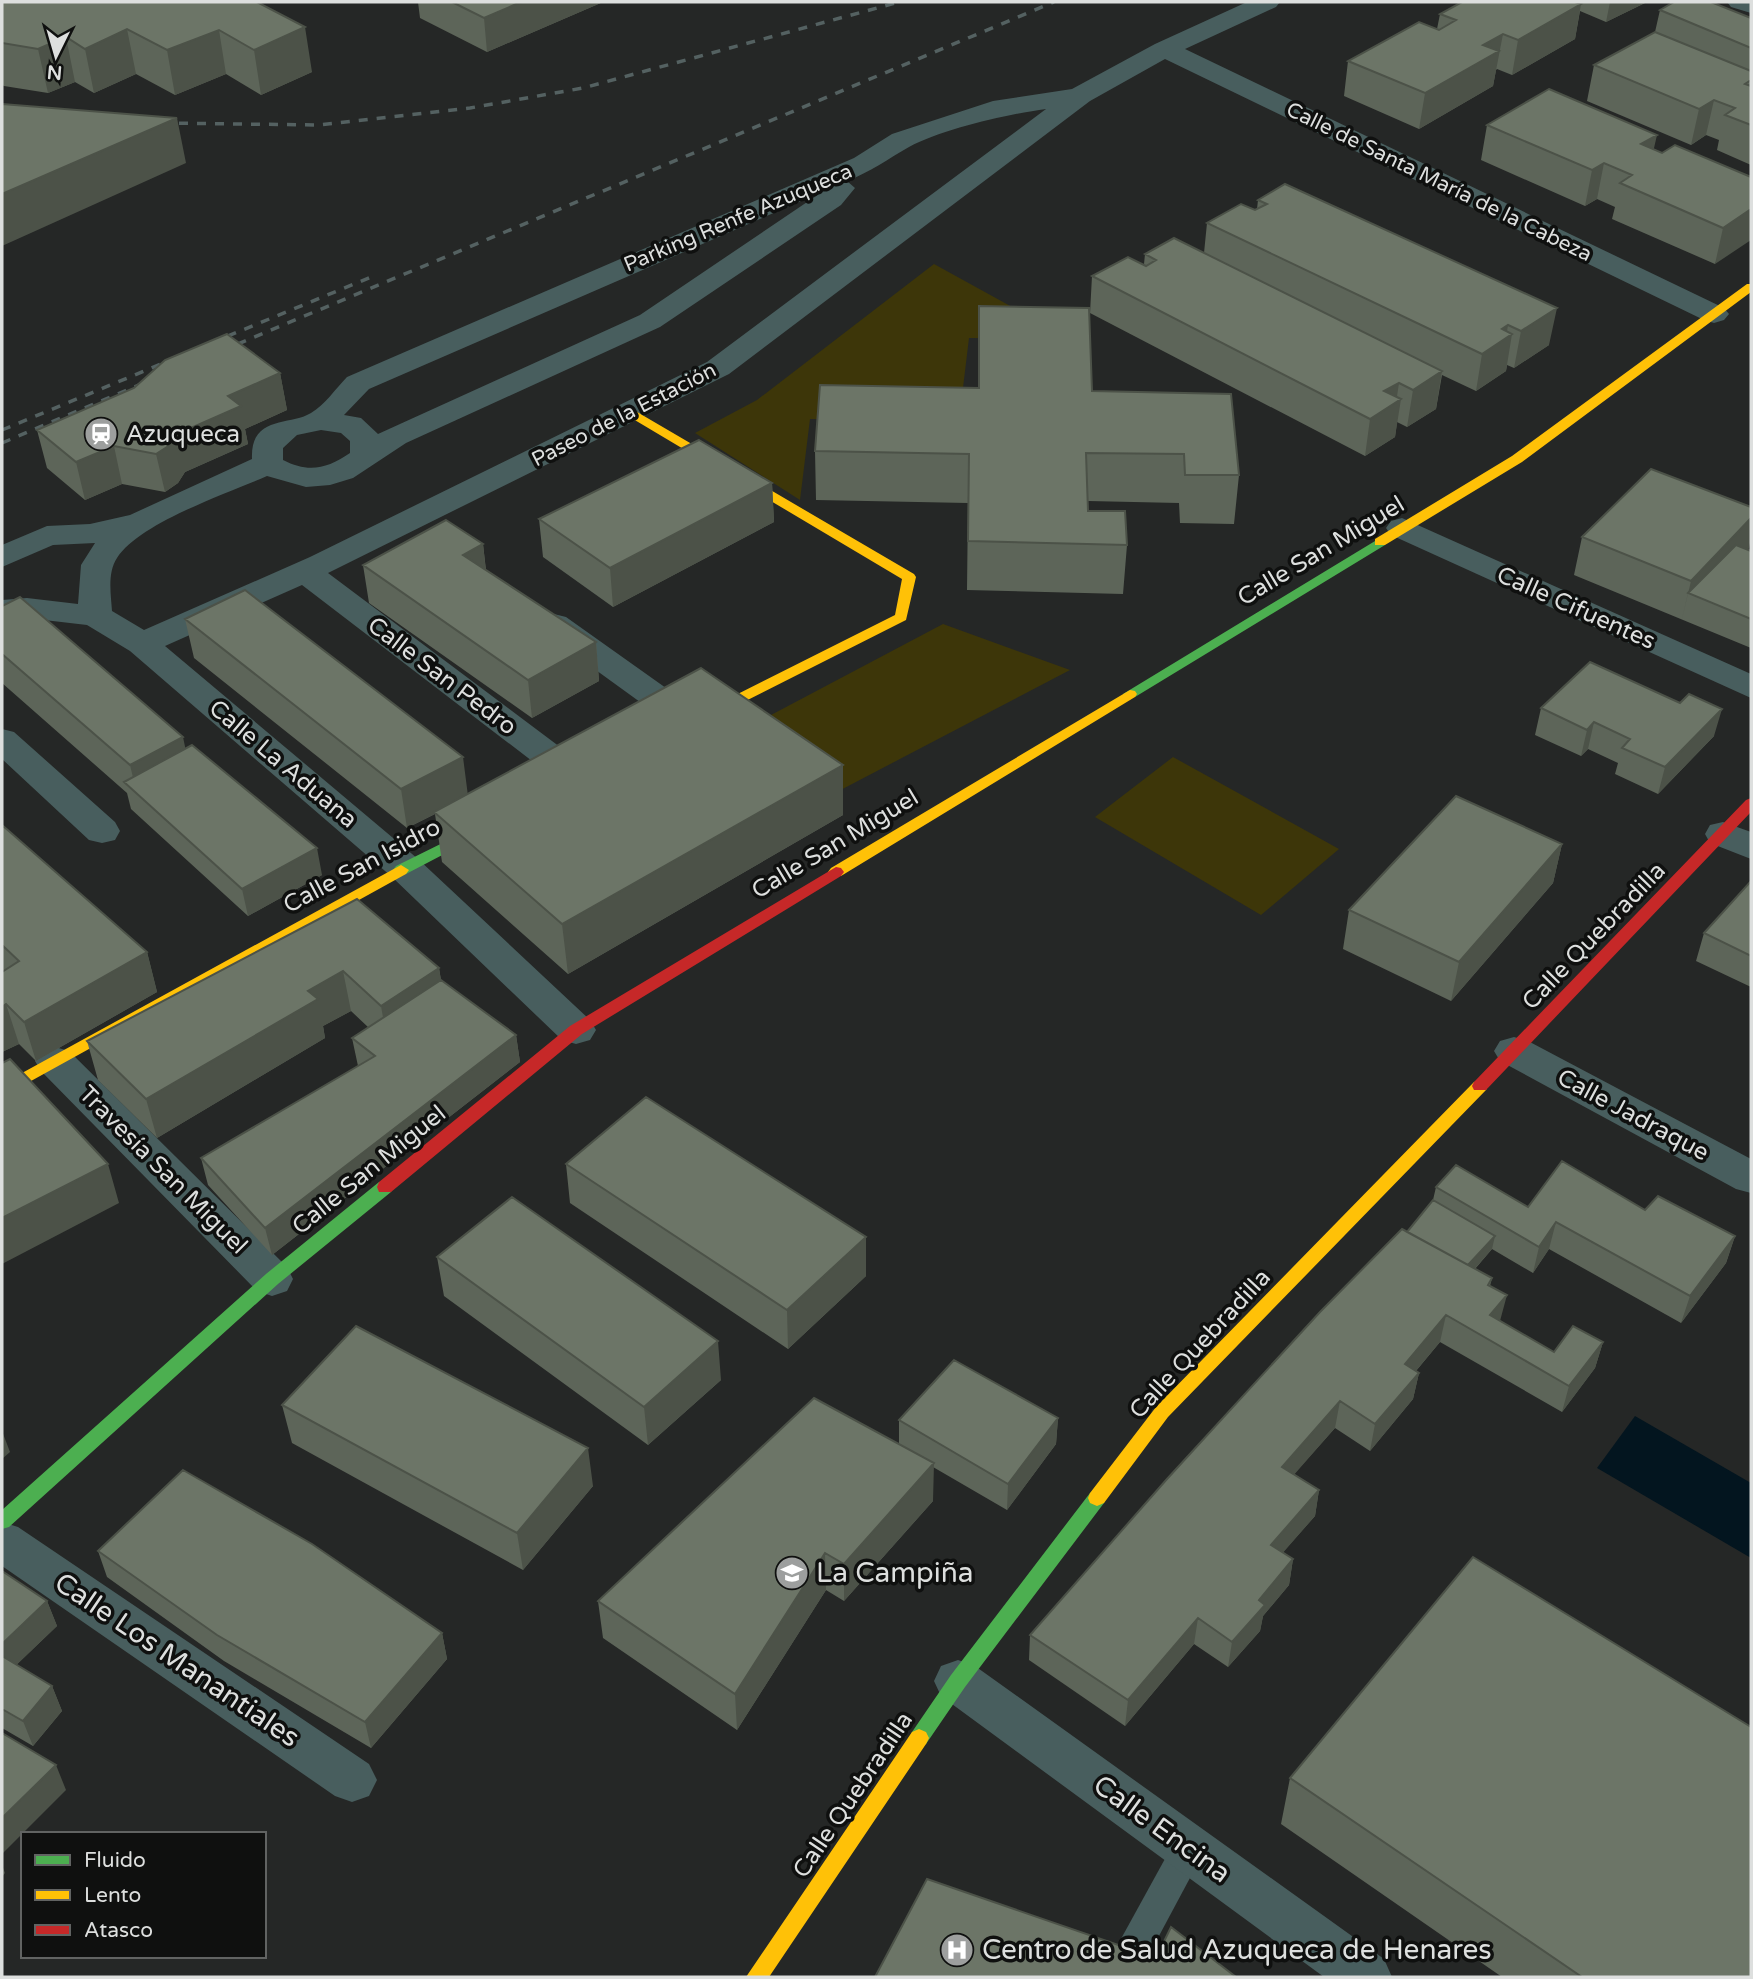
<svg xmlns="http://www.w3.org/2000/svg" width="1753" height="1979" font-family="'Varela Round',sans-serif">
  <rect width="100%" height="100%" fill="#252726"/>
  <path fill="#3d3609" d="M934,264L1070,339L969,338L959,421L810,419L800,500L695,433L757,400Z
    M943,624L1070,670L833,794L739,732Z
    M1173,757L1339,849L1261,915L1095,817Z"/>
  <path fill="#03151f" d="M1635,1416L1751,1483V1558L1597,1468Z"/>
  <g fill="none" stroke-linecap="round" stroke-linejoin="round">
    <path fill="#485e5e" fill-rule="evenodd" d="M1189,1832L1201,1837L1206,1848L1137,1977H1100L1177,1837Z"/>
    <path fill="#485e5e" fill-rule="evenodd" d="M1247,2H1280L1276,7L1185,49L1724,308L1729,314L1724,320L1714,323L1704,320L1165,59L1090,101L729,374L328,573L592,771L597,779L592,787L579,791L566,787L302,585L165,646L418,859L590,1020L596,1030L590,1040L576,1044L562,1040L392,877L130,651L87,625L27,618L2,620V600L27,598L78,604L81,565L95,543L53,545L2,567V545L47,526L90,524L130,515L252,459C250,415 290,426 311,413C325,405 336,388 347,377L854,158L892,134L993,101L1072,89L1155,44ZM1046,109L707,362L310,557L144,630L112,611C111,595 107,573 117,558C139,523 228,493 267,476L306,487L330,485L353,478L406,443L660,327L841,205L855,188L847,181C870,172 888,159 909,147C943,129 1008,114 1046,109ZM822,192L640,315L378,434L361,418L344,415L369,389ZM321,430L341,433L350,441V453C327,469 308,473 283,460V448L297,435Z
      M1727,2H1751V13L1731,7Z
      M1402,518L1751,674V698L1391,535L1386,528L1391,521Z
      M554,614L566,617L704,715L709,723L704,731L692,734L680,731L542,631L537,624L542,617Z
      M2,729L14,732L115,822L120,831L115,840L102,843L89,840L2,759Z
      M1723,822L1751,832V859L1710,843L1705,834L1710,825Z
      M1514,1037L1528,1041L1751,1159V1193L1736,1189L1500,1061L1494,1051L1500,1041Z
      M55,1047L69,1051L287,1267L293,1279L287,1291L272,1296L257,1291L41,1071L35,1061L41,1051Z
      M2,1522L18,1527L369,1764L377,1780L369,1796L352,1802L335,1796L2,1566Z
      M958,1660L975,1666L1384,1959L1392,1977H1324L941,1696L934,1681L941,1666Z"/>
    <path fill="#4caf50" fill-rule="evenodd" d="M1380,538L1385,539V545L1135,697H1125L1123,694Z
      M485,822L492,827L490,830L406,874H396L393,870L396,866Z
      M385,1181L391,1182L393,1187L391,1192L278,1284L9,1527L2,1529V1510L266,1274L379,1182Z
      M1097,1490L1104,1493L1106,1498L1104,1503L965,1687L926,1744L919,1747L912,1744L909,1738L912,1732L951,1675L1090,1493Z"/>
    <path fill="#ffc107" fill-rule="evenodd" d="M1747,284H1751V292L1522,462L1385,545H1375V539L1512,456Z
      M632,409L914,574L916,577L906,620L700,724H690L688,721L690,718L895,615L902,579L628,416V410Z
      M1130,690L1135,691L1137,694L1135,697L841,876H831L828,872L831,868Z
      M401,865L409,870L406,874L2,1097V1084Z
      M1480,1080L1486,1082L1488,1086L1486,1090L1168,1417L1104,1503L1097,1506L1090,1503L1088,1498L1090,1493L1156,1407L1474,1082Z
      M919,1729L926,1732L929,1738L926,1744L769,1977H746L912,1732Z"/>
    <path fill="#c62828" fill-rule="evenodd" d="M1751,798V812L1486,1090H1474L1472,1086L1474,1082L1746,800Z
      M836,867L841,868L844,872L841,876L582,1034L391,1192H379L377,1187L379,1182L570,1026Z"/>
    <path stroke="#546161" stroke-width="3.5" stroke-dasharray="9 9" stroke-linecap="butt" d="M161,123L319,125L470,108L583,88L899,2
      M211,343L376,275
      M221,351L1054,2
      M2,430L178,357
      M2,443L153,379"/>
  </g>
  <path fill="#5d6559" d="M2,2H257L312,72L261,95L226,74L175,95L136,74L94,93L75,82L48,93L4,86L2,85Z
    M418,2H603L487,52L420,18Z
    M1462,2H1647L1606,22L1580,11L1575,39L1512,75L1497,69L1496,70L1493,86L1419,129L1344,96L1348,61L1437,29L1440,14Z
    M1660,10L1751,18V165L1717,150L1719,140L1706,135L1691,145L1587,101L1594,65L1655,32Z
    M1487,125L1654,149L1662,153L1751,177L1715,264L1612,219L1615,207L1597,199L1585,206L1481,160Z
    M1258,200L1549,345L1514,368L1507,365L1506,371L1476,391L1442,375L1436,409L1407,427L1397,422L1395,437L1365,456L1090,313L1092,276L1144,264L1145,254L1204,253L1207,223L1255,210L1257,209Z
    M979,306L1092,391L1239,475L1234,524L1180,523L1179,503L1088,501V511L1127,545L1123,594L967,590L968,503L816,500L815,451L978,388Z
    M280,373L287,410L245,429L248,444L185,472L178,483L165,492L122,484L85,500L47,468L37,430Z
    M772,483L774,522L613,607L543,557L539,519Z
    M1582,537L1749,548L1748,549L1751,551V648L1574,575Z
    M483,544L486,570L596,642L599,681L532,718L369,603L363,565Z
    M2,606L185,749L322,875L248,916L131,809L127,793L2,683Z
    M185,619L468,794L843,765V815L568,974L442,862L435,814L407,828L194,658Z
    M1541,708L1714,736L1658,794L1615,774L1618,763L1588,749L1581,756L1535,735Z
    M2,825L147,952L157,992L36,1061L19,1044L2,1052Z
    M1562,844L1553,883L1451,1001L1343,949L1349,910Z
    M1751,881V987L1696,961L1704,933Z
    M357,899L439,968L441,980L516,1035L520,1062L272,1255L208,1185L201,1158L358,1066L352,1038L369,1028L351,1011L323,1026L325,1038L157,1138L98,1080L87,1041Z
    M566,1164L866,1237V1276L788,1349L570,1203Z
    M1436,1187L1528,1207L1645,1210L1735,1236L1726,1263L1681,1323L1549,1249L1533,1273L1492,1249L1475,1269L1492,1278L1490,1286L1500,1321L1554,1352L1603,1342L1595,1368L1562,1412L1440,1342L1416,1371L1419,1373L1413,1399L1370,1451L1335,1428L1294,1474L1319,1490L1315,1516L1283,1552L1293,1559L1289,1585L1263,1616L1260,1631L1228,1667L1194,1644L1125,1726L1029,1660L1030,1635L1407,1232L1433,1200Z
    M437,1257L721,1380L648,1445L444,1296Z
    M282,1405L593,1486L523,1570L292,1443Z
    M1058,1418L1056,1444L1007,1510L933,1467V1501L844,1601L826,1590L737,1730L603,1638L598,1601L899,1444V1420Z
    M98,1551L442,1633L447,1659L371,1748L224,1661L107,1577Z
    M2,1571L47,1601L57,1626L16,1665L52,1686L62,1711L33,1746L2,1728Z
    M1290,1778L1751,1977H1502L1281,1824Z"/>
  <path fill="#4c5248" d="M521,2H603L487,52L484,18Z
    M1610,2H1647L1606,22Z
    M1581,4L1575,39L1512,75L1518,40Z
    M305,27L312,72L261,95L254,50Z
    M127,29L136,74L94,93L85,49Z
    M219,30L226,74L175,95L167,50Z
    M1503,34L1493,86L1419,129L1425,93L1483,45Z
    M66,37L75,82L48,93L38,49Z
    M1714,100L1706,135L1691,145L1699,109Z
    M177,118L186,163L2,246V194Z
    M1657,135L1649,170L1641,144Z
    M1604,163L1597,199L1585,206L1592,170Z
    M1751,209V240L1715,264L1723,228Z
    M1557,308L1549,345L1514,368L1521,331Z
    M1508,325L1506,338L1512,334L1506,371L1476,391L1482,354L1502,329Z
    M1442,371L1436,409L1407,427L1413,390Z
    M280,373L287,410L245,429L248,444L185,472L178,483L165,492L156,454L177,434L228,396Z
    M1399,383L1396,403L1401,399L1395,437L1365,456L1370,419L1384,391Z
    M114,446L122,484L85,500L76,462Z
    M772,483L774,522L613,607L610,568Z
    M1751,518V538L1749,548L1702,598L1688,593L1682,619L1691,581Z
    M483,544L487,582L463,555Z
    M596,642L599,681L532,718L528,680Z
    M1722,709L1714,736L1658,794L1665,767Z
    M1594,722L1588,749L1581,756L1587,730Z
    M183,737L191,775L137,794L130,765Z
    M463,757L468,796L434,812L435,814L407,828L401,789Z
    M843,765V815L568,974L562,924Z
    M1562,844L1553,883L1451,1001L1459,962Z
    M317,848L322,875L248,916L242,889Z
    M147,952L157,992L36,1061L24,1022Z
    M439,968L445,1007L388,1046L381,1006Z
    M343,971L351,1011L323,1026L325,1038L157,1138L146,1099L308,991Z
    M6,1004L19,1044L2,1052V1007Z
    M516,1035L520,1062L272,1255L265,1228Z
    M108,1164L119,1203L2,1264V1218Z
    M1556,1222L1549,1249L1533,1273L1539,1247Z
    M1495,1236L1492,1249L1455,1291L1458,1277Z
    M1735,1236L1726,1263L1681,1323L1690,1296Z
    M866,1237V1276L788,1349L787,1310Z
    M1507,1295L1500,1321L1490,1315Z
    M1446,1315L1440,1342L1399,1391L1405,1364Z
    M718,1341L721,1380L648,1445L644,1407Z
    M1603,1342L1595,1368L1562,1412L1569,1386Z
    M1419,1373L1413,1399L1370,1451L1375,1424Z
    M1340,1401L1335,1428L1278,1493L1282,1467Z
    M1058,1418L1056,1444L1007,1510L1008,1484Z
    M2,1431L10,1452L2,1459Z
    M588,1448L593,1486L523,1570L517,1533Z
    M934,1463L933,1501L844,1601V1564Z
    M1319,1490L1315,1516L1267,1571L1271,1545Z
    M825,1553L826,1590L737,1730L735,1694Z
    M1293,1559L1289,1585L1263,1616L1260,1631L1228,1667L1232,1642L1259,1600Z
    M47,1601L57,1626L4,1677L2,1672V1644Z
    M1198,1618L1194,1644L1125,1726L1128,1700Z
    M442,1633L447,1659L371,1748L365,1722Z
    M52,1686L62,1711L33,1746L23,1721Z
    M56,1765L66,1790L2,1854V1818Z
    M2,1865L5,1873L2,1877Z"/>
  <path fill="#6c7567" stroke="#4c5248" stroke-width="2" d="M2,2H257L305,27L254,50L219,30L167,50L127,29L85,49L66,37L38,49L2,43Z
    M452,2H521L484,18Z
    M1462,2H1575L1581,4L1518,40L1503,34L1483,45L1499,51L1425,93L1348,61L1419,22L1439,30L1456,20L1440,14Z
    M1674,2H1711L1751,18V48L1660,10Z
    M1655,32L1751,71V80L1745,84L1751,86V125L1725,115L1735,108L1714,100L1699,109L1594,65Z
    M1549,89L1657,135L1641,144L1662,153L1675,145L1751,177V209L1723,228L1620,183L1632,175L1604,163L1592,170L1487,125Z
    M2,104L177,118L2,194Z
    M1285,184L1557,308L1521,331L1508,325L1502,329L1512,334L1482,354L1207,223L1241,204L1255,210L1267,204L1258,200Z
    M1174,238L1442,371L1413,390L1399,383L1384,391L1401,399L1370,419L1092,276L1128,257L1146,266L1156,260L1145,254Z
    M979,306L1089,308L1092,391L1231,394L1239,475H1185L1184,454L1086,453L1088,511H1125L1127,545L968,541L969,454L815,451L820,385L979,388Z
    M227,334L280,373L228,396L241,406L177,434L170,445L156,454L114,446L76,462L37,430L134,388L165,360Z
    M699,440L772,483L610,568L539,519Z
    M1651,469L1751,507V518L1691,581L1582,537Z
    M446,520L483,544L463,555L596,642L528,680L363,565Z
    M1736,545L1751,551V619L1688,593Z
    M245,590L463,757L401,789L185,619Z
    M20,597L183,737L130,765L2,654V606Z
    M1590,662L1680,703L1689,694L1722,709L1665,767L1622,748L1630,739L1594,722L1587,730L1541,708Z
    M701,668L843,765L562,924L434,812Z
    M192,745L317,848L242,889L124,782Z
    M1456,796L1562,844L1459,962L1349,910Z
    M2,825L147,952L24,1022L6,1004L2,1007V972L19,961L2,945Z
    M1751,881V956L1704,933Z
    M357,899L439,968L381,1006L343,971L308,991L318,999L146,1099L87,1041Z
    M441,980L516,1035L265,1228L201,1158L375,1056L352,1038Z
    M10,1059L108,1164L2,1218V1063Z
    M646,1097L866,1237L787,1310L566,1164Z
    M1562,1161L1645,1210L1658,1196L1735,1236L1690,1296L1556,1222L1539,1247L1436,1187L1456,1165L1528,1207Z
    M512,1197L718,1341L644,1407L437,1257Z
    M1433,1200L1495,1236L1468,1265L1407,1232Z
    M1402,1229L1492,1278L1488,1285L1507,1295L1490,1315L1554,1352L1573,1326L1603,1342L1569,1386L1446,1315L1405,1364L1419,1373L1375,1424L1340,1401L1282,1467L1319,1490L1271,1545L1293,1559L1259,1600L1265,1605L1232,1642L1198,1618L1128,1700L1030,1635L1167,1479L1320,1312Z
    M356,1326L588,1448L517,1533L282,1405Z
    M954,1360L1058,1418L1008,1484L899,1420Z
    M814,1398L934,1463L844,1564L825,1553L735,1694L598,1601Z
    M183,1470L312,1544L442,1633L365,1722L217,1635L98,1551Z
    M1473,1557L1751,1727V1977H1582L1290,1778Z
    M2,1571L47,1601L2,1644Z
    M2,1656L52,1686L23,1721L2,1709Z
    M2,1733L56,1765L2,1818Z
    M927,1879L1156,1958L1171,1927L1236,1977H875Z"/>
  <defs>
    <symbol id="station-disc" viewBox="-11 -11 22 22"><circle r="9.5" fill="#9d9f9e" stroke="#0f100f"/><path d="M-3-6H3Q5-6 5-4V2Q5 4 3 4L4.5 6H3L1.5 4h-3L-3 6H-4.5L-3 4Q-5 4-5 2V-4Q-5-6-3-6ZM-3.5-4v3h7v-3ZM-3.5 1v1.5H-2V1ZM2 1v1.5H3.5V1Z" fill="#fff"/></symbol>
    <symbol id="school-disc" viewBox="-11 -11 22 22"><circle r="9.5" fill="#9d9f9e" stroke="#0f100f"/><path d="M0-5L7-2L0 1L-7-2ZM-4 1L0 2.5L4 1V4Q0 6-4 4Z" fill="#fff"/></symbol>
    <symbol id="hospital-disc" viewBox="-11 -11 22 22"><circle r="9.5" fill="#9d9f9e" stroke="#0f100f"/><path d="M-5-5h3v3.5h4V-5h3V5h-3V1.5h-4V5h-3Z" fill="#fff"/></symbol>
  </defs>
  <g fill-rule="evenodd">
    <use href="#station-disc" x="82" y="415" width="38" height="38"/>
    <use href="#school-disc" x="773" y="1554" width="38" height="38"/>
    <use href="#hospital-disc" x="938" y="1931" width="38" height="38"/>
  </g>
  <g text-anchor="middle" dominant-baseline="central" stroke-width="7" stroke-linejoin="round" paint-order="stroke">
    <g font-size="21" fill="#dddfde" stroke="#0f100f">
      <text transform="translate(1439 182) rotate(26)">Calle de Santa María de la Cabeza</text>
      <text transform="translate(738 218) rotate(-23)">Parking Renfe Azuqueca</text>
      <text transform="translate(624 415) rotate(-27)">Paseo de la Estación</text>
    </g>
    <g font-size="24" fill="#dddfde" stroke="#0f100f" text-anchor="start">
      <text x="126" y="434">Azuqueca</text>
    </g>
    <g font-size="24" fill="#dddfde" stroke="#0f100f">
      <text transform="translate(1321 551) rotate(-31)">Calle San Miguel</text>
      <text transform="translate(1576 608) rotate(24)">Calle Cifuentes</text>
      <text transform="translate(442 676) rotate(37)">Calle San Pedro</text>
      <text transform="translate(283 764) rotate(40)">Calle La Aduana</text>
      <text transform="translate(835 844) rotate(-31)">Calle San Miguel</text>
      <text transform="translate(362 866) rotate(-28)">Calle San Isidro</text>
      <text transform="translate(1594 936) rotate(-46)">Calle Quebradilla</text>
      <text transform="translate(1633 1115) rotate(28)">Calle Jadraque</text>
      <text transform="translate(163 1170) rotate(45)">Travesía San Miguel</text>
      <text transform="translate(369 1170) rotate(-39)">Calle San Miguel</text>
      <text transform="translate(1200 1344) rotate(-47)">Calle Quebradilla</text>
      <text transform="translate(853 1795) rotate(-56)">Calle Quebradilla</text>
    </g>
    <g font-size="28" fill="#dddfde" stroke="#0f100f" text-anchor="start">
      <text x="816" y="1573">La Campiña</text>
      <text x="982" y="1950">Centro de Salud Azuqueca de Henares</text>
    </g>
    <g font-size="28" fill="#dddfde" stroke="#0f100f">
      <text transform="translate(177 1660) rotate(34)">Calle Los Manantiales</text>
      <text transform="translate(1162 1829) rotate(36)">Calle Encina</text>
    </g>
  </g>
  <rect width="1753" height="1979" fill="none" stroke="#dddfde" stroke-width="7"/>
  <rect x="21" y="1832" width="245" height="126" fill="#0f100f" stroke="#616362" stroke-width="2"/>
  <rect x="35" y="1855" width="35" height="10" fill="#4caf50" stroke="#616362" stroke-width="2"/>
  <text x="84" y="1867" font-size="21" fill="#dddfde">Fluido</text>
  <rect x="35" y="1890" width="35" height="10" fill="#ffc107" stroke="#616362" stroke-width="2"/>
  <text x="84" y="1902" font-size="21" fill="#dddfde">Lento</text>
  <rect x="35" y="1925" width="35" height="10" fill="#c62828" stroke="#616362" stroke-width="2"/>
  <text x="84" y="1937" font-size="21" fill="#dddfde">Atasco</text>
  <g transform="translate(56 56) rotate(185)" stroke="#0f100f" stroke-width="5" paint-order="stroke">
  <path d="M0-5L12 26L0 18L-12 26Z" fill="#dddfde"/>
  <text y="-10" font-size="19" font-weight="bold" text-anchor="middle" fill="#dddfde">N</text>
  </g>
</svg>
